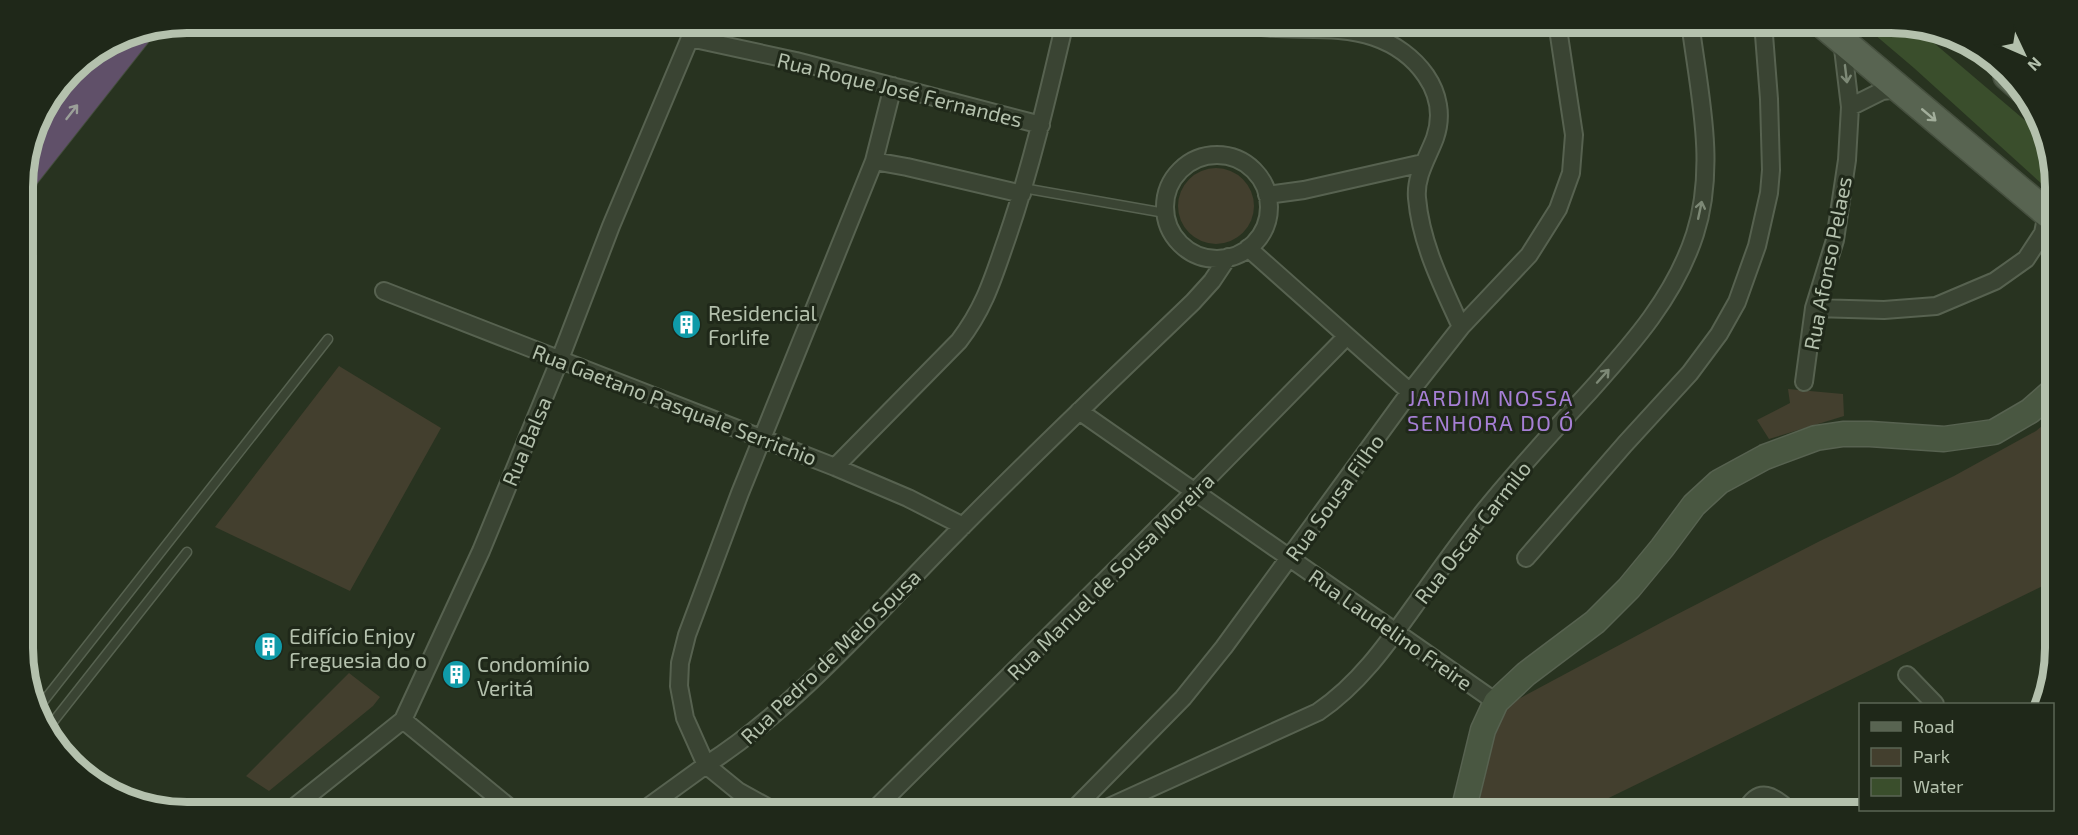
<svg xmlns="http://www.w3.org/2000/svg" width="2078" height="835" font-family="'Exo 2',sans-serif">
  <rect width="100%" height="100%" fill="#283320"/>
  <path fill="#433f2e" d="M1178 206a38 38 0 1 1 76 0a38 38 0 1 1-76 0Z
    M339,366L441,428L350,591L215,527Z
    M1788,389L1843,394L1844,416L1769,439L1757,420L1790,403Z
    M2055,415V580L1580,812H1477L1494,736L1509,704L1666,620L1820,541L1954,476L2036,431Z
    M349,673L380,697L373,706L269,791L246,776Z"/>
  <path fill="#3a4e2c" d="M1861,23H1891L1914,26L2041,134L2054,165V195L1914,68Z"/>
  <g fill="none" stroke-linecap="round" stroke-linejoin="round">
    <defs>
      <path id="lane" d="M1023,188L1165,213
        M39,707L328,339
        M49,727L187,552"/>
      <path id="street" d="M1234,22C1281,35 1330,22 1374,37C1415,51 1451,92 1435,138C1428,157 1415,176 1417,198C1421,244 1442,285 1461,327
        M690,38L796,61L1041,125
        M893,86L874,161L740,493L687,635L680,663L679,686L685,718L706,765C797,707 876,614 952,537C1030,457 1112,380 1193,302L1212,281L1228,257
        M1850,107L1882,91L1898,89
        M1165 207a52 52 0 1 1 104 0a52 52 0 1 1-104 0Z
        M874,161L907,167L1022,194
        M1267,195L1304,190L1423,163
        M1248,248L1410,392
        M384,291L835,467L908,498L963,526
        M1814,308L1884,310L1936,306L1995,281L2026,259L2043,233L2047,213
        M1804,382L1814,308L1835,240L1847,160L1850,107L1842,40
        M1079,411L1496,702
        M835,467L959,341C985,307 993,278 1007,238C1031,168 1048,95 1065,22
        M1526,558L1625,444L1690,373L1719,334L1737,302L1757,246L1769,193L1771,170L1769,99L1763,22
        M1907,675L1935,704
        M403,720L515,812
        M288,812L403,720L481,551L560,359L611,226L690,38L698,22
        M641,812L706,765L738,791L776,812
        M872,812L1194,492L1346,337
        M1071,812L1183,698L1224,647L1410,392L1461,327L1529,255L1558,209L1571,173L1574,135L1557,22
        M1098,812L1318,712C1361,683 1390,640 1420,598C1441,568 1462,539 1485,510C1518,469 1554,430 1590,391C1633,343 1675,296 1695,234C1717,166 1699,92 1690,22
        M1745,812C1759,785 1774,796 1791,812"/>
      <path id="secondary" d="M1463,812L1483,730L1496,702L1526,674L1595,622L1629,588L1662,548L1694,505L1719,482L1765,457L1816,438L1843,434H1870L1944,439L1994,432L2030,411L2055,389"/>
      <path id="primary" d="M1820,22L2054,219
        M2007,76L2022,89"/>
      <path id="highway" d="M39,114L45,107
        M23,175L135,33"/>
    </defs>
    <use href="#lane" stroke="#576250" stroke-width="11"/>
    <use href="#street" stroke="#576250" stroke-width="20"/>
    <use href="#secondary" stroke="#576250" stroke-width="27"/>
    <use href="#primary" stroke="#46503f" stroke-width="30"/>
    <use href="#highway" stroke="#444e3d" stroke-width="34"/>
    <use href="#lane" stroke="#3a4433" stroke-width="8"/>
    <use href="#street" stroke="#3a4433" stroke-width="16"/>
    <use href="#secondary" stroke="#495741" stroke-width="24"/>
    <use href="#primary" stroke="#586451" stroke-width="27"/>
    <use href="#highway" stroke="#605069" stroke-width="32"/>
  </g>
  <defs><path id="oneway-shaft" d="M-6 0H5M1.5-3L5.5 0L1.5 3" fill="none" stroke-width="1.6" stroke-linecap="round" stroke-linejoin="round" transform="scale(1.5)"/></defs>
  <g stroke="#7d8976">
    <use href="#oneway-shaft" transform="translate(1846 74) rotate(83)"/>
    <use href="#oneway-shaft" transform="translate(1700 210) rotate(-78)"/>
    <use href="#oneway-shaft" transform="translate(1603 376) rotate(-48)"/>
  </g>
  <use stroke="#9b9f99" href="#oneway-shaft" transform="translate(72 112) rotate(-52)"/>
  <use stroke="#a2ae9b" href="#oneway-shaft" transform="translate(1929 115) rotate(40)"/>
  <defs>
    <symbol id="building-disc" viewBox="-11 -11 22 22"><circle r="9.5" fill="#0f9aa8" stroke="#1f2819"/><path d="M-4-6H4V6H1V3H-1V6H-4ZM-2.5-4.3h1.7v1.8h-1.7ZM.8-4.3h1.7v1.8H.8ZM-2.5-1h1.7V.8h-1.7ZM.8-1h1.7V.8H.8Z" fill="#fff"/></symbol>
  </defs>
  <g fill-rule="evenodd">
    <use href="#building-disc" x="670" y="308" width="33" height="33"/>
    <use href="#building-disc" x="252" y="630" width="33" height="33"/>
    <use href="#building-disc" x="440" y="658" width="33" height="33"/>
  </g>
  <g text-anchor="middle" dominant-baseline="central" stroke-width="6" stroke-linejoin="round" paint-order="stroke">
    <g font-size="21" fill="#b4c1ad" stroke="#1f2819">
      <text transform="translate(900 89) rotate(14)">Rua Roque José Fernandes</text>
      <text transform="translate(1827 263) rotate(-79)">Rua Afonso Pelaes</text>
      <text transform="translate(675 404) rotate(21)">Rua Gaetano Pasquale Serrichio</text>
      <text transform="translate(526 441) rotate(-67)">Rua Balsa</text>
      <text transform="translate(1334 497) rotate(-54)">Rua Sousa Filho</text>
      <text transform="translate(1472 532) rotate(-52)">Rua Oscar Carmilo</text>
      <text transform="translate(1110 576) rotate(-45)">Rua Manuel de Sousa Moreira</text>
      <text transform="translate(1391 629) rotate(35)">Rua Laudelino Freire</text>
      <text transform="translate(830 656) rotate(-44)">Rua Pedro de Melo Sousa</text>
    </g>
    <g font-size="21" fill="#b4c1ad" stroke="#1f2819" text-anchor="start">
      <text x="708" y="312">Residencial<tspan x="708" dy="24">Forlife</tspan></text>
      <text x="289" y="635">Edifício Enjoy<tspan x="289" dy="24">Freguesia do o</tspan></text>
      <text x="477" y="663">Condomínio<tspan x="477" dy="24">Veritá</tspan></text>
    </g>
    <g font-size="22" letter-spacing="1.5" fill="#a67fd5" stroke="#1f2819">
      <text x="1491" y="397">JARDIM NOSSA<tspan x="1491" dy="25">SENHORA DO Ó</tspan></text>
    </g>
  </g>
  <path d="M0 0H2078V835H0ZM187 33H1891A154 154 0 0 1 2045 187V648A154 154 0 0 1 1891 802H187A154 154 0 0 1 33 648V187A154 154 0 0 1 187 33Z" fill="#1f2819" fill-rule="evenodd"/>
  <path fill="none" stroke="#b4c1ad" stroke-width="8" d="M187 33H1891A154 154 0 0 1 2045 187V648A154 154 0 0 1 1891 802H187A154 154 0 0 1 33 648V187A154 154 0 0 1 187 33Z"/>
  <rect x="1859" y="703" width="195" height="108" fill="#1f2819" stroke="#5b6554" stroke-width="1.5"/>
  <rect x="1871" y="722" width="30" height="9" fill="#586451" stroke="#5b6554" stroke-width="1.5"/>
  <text x="1913" y="733" font-size="18" fill="#b4c1ad">Road</text>
  <rect x="1871" y="748" width="30" height="18" fill="#433f2e" stroke="#5b6554" stroke-width="1.5"/>
  <text x="1913" y="763" font-size="18" fill="#b4c1ad">Park</text>
  <rect x="1871" y="778" width="30" height="18" fill="#3a4e2c" stroke="#5b6554" stroke-width="1.5"/>
  <text x="1913" y="793" font-size="18" fill="#b4c1ad">Water</text>
  <g transform="translate(2024 54) rotate(134)" stroke="#1f2819" stroke-width="4.5" paint-order="stroke">
  <path d="M0-4.5L10 22L0 15L-10 22Z" fill="#b4c1ad"/>
  <text y="-9" font-size="16" font-weight="bold" text-anchor="middle" fill="#b4c1ad">N</text>
  </g>
</svg>
